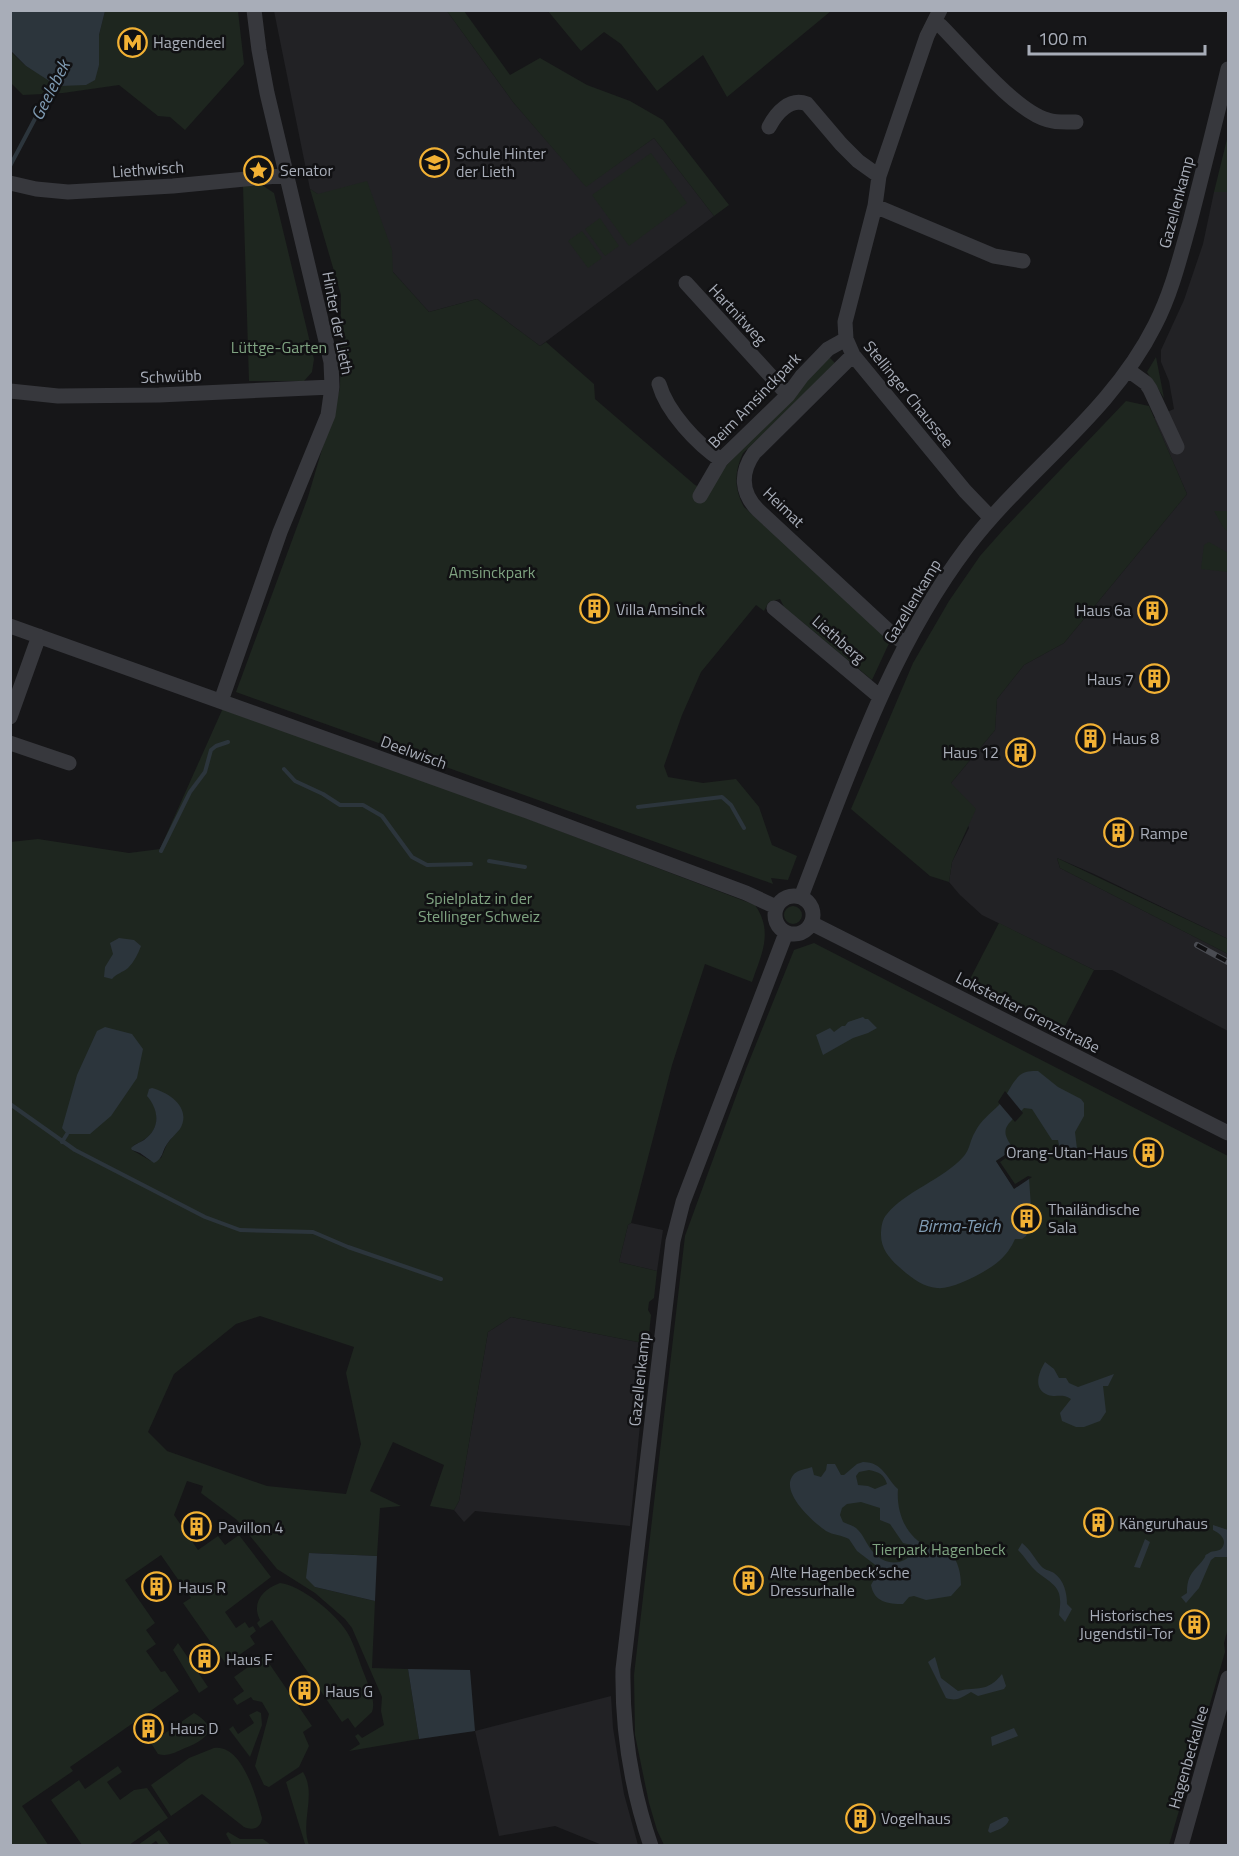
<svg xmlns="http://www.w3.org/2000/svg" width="1239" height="1856" font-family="'Titillium Web',sans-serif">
  <rect width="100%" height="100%" fill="#161618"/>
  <path fill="#222225" d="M274,11H447L513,102L586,186L654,138L714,216L540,346L477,299L429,312L331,203L310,189Z
    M1214,192H1228V939L1094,874L1057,858L1060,868L1228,954V1031L1112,970H1094L982,915L960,895L949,882L952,862L969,828L951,783L995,730L997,699L1024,665L1064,643L1187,494L1154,418L1174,409L1169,381L1161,362V350L1184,300L1203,244Z
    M631,1223L663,1230L657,1271L619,1262L628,1225Z
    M511,1317L648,1344L630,1526L475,1511L464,1522L454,1510L459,1501L488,1332Z
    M611,1696L613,1728L624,1794L638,1845H602L555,1826L499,1836L475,1731Z"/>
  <path fill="#1e261f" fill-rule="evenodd" d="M105,11H238L244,64L185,130L170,117L158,116L119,85L63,93L23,95L11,83L10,51L26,66L60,86L99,65V35Z
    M447,11H464L510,75L540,58L587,85L630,101L663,120L729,205L714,216L654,138L586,187L513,102Z
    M548,11H831L727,97L703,55L657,91L621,44L604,32L581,51Z
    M1228,135V192H1214Z
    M651,153L687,203L629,246L592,195Z
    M367,181L392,250L393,272L429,312L477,299L540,346L546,342L594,384L595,399L695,485L709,491L722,470L829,357L836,364L743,453C734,473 734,488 744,507L891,639L872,680L784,607L780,599L769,602L764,611L756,605L701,672L682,715L664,766L668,777L703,783L736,779L759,807L772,845L797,856L788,880L771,878L773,884L765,881L236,692L308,497L340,388L341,295L310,189L318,194Z
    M262,185L274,193L314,359L312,372L304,381H249L243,186Z
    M600,218L619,246L605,256L585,229Z
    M582,231L602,258L588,268L568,241Z
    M1156,357L1164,398L1147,372Z
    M1126,401L1149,406L1187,494L1064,643L1024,665L997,699L995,730L951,783L976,809L952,862L949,882L930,876L851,809L913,663L949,601L980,556L1003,530Z
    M1214,511H1228V532L1223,527Z
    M1209,542L1228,553V572L1201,569L1204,545Z
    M223,708L505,810L755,905C774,932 761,955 752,982L705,964L672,1065L631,1223L628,1225L619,1262L657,1271L654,1298L649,1302L648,1310L651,1315L648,1344L511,1317L488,1332L459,1501L454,1510L430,1506L444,1465L393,1442L370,1491L401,1506L380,1508L377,1556L309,1553L315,1587L375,1601L372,1668L408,1669L419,1739L349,1751L360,1744L355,1736L358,1734L362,1738L384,1725L381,1711L382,1697L352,1628L345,1619L315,1593L277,1569L237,1520L201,1493L203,1486L187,1481L174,1515L198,1550L218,1536L225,1545L239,1535L271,1577L225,1612L236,1628L245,1622L249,1628L253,1626L256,1631L250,1636L255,1644L226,1664L183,1603L191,1598L161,1555L125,1580L155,1623L146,1630L156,1644L146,1651L161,1672L165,1671L179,1691L70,1767L73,1771L22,1806L49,1846L10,1845V842L38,839L129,853L160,849ZM152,1102L174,1135L167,1144L161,1158L151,1161L132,1150L134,1145C154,1137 163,1122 152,1102ZM260,1316L354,1347L346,1373L361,1444L346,1494L267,1486L167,1451L148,1432L174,1374L236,1324Z
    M1057,858L1228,939V954L1060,868Z
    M784 915a9 9 0 1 1 18 0a9 9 0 1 1-18 0Z
    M999,923L1094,970L1064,1028L970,979Z
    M814,943L1228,1156V1628L1224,1643L1225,1652L1169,1845H664L657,1830L649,1803L635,1735L634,1675L685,1236L746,1069L794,950Z
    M280,1583C301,1585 336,1614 347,1632C355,1645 359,1662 365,1676C369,1687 376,1701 372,1712L355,1728L348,1718L342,1722L272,1620L260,1628L257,1623L260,1620C251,1603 263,1589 280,1583Z
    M178,1643L208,1687L199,1693L173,1650Z
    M264,1656L312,1726L303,1732L309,1746L299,1767L269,1787L264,1785L255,1766L269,1714L262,1702L253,1700L251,1697L237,1705L233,1699L244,1691L234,1677Z
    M257,1711L261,1713L262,1725L250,1757L229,1729L233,1726L238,1734L254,1723L249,1715Z
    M194,1713C221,1729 205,1740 185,1748C176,1752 168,1757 158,1754L151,1743Z
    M214,1748C242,1744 256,1796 262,1818C261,1828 253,1831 244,1827L202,1794L171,1816L151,1785L189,1758Z
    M118,1766L122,1772L107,1782L120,1800L134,1790L147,1788L168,1818L129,1845H82L51,1800L79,1780L85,1789Z
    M303,1772C317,1794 300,1822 309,1845H300L305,1844L286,1782Z
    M159,1830L170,1845H159L156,1841L150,1845H138Z
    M228,1832L240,1839H263L271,1845H228L231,1843L226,1834Z"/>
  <path fill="#2c353c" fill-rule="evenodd" d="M10,11H105L99,35V65L95,80L86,85L60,86L54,84L26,66L11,51Z
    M119,938L134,940L141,946C138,954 134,962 128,968C122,973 117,973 112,979L104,977L105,967L113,954L110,943Z
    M863,1017L865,1019H868L877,1028L868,1033L853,1038L823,1055L816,1035L830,1028L834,1032L842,1026H845L848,1022Z
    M105,1027L132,1034L143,1049L137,1078L111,1116L90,1134H67L62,1128L77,1075L97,1031Z
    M1038,1071L1058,1087L1081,1099L1084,1103V1116L1075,1132L1077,1149L1070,1153L1060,1150L1058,1140H1052L1032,1109L1024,1108C1008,1125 997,1128 1014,1149L996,1161L1014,1188L1029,1178L1031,1207H1018V1211H1014L1013,1222L1017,1223L1018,1227H1030L1026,1236L1022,1239H1015C1011,1248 1006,1255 999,1261C988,1271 953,1290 937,1288C922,1287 909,1276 898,1266C889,1258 881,1248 881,1235C881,1228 882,1219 887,1214C904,1192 944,1179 964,1156C970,1149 970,1140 975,1132C981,1120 990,1114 999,1105C1007,1096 1011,1083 1020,1075C1025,1071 1031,1071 1038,1071Z
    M152,1088C170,1093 192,1108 180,1129C176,1134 171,1138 167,1144C162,1151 163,1159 154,1163L140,1153L132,1150L131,1148C135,1144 139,1143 144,1140C161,1128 159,1110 147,1096L149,1089Z
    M1045,1362L1054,1369L1059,1378H1066L1069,1383L1078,1387L1114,1374L1108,1386H1103L1106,1412L1100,1421L1084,1427H1076L1062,1421L1060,1413L1071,1399C1061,1393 1057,1398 1048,1395C1032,1389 1039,1372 1045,1362Z
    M863,1462C883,1462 886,1478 898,1489C896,1512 906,1538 929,1547C934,1550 941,1549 947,1551C958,1557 961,1574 961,1585L951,1596L926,1600L914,1596L909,1597L903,1604C888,1604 874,1602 871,1585L877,1574L878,1567L857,1551L849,1539C842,1535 833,1535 826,1531C813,1522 778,1491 794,1474C798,1470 806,1469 812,1467L814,1475L821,1477L826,1470L827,1464H835L841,1475H844L857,1464ZM869,1470C879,1472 884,1474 887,1484L875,1489L868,1486L858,1485L856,1476L859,1472ZM861,1502L880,1508V1520L890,1524L903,1543L911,1545L913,1552C903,1567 884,1565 873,1552C866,1544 864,1535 856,1528C852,1525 847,1524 843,1522L840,1515L842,1508L847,1504Z
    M1213,1525L1228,1530V1557H1215L1211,1560L1199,1588L1186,1603L1181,1597L1187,1593C1187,1575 1193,1572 1203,1560C1208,1554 1202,1557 1209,1553C1213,1550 1219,1552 1222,1548C1228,1539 1219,1533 1213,1530Z
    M1145,1539L1150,1542L1140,1568L1134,1567Z
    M1022,1543C1031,1550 1034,1558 1041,1566C1044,1570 1049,1570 1054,1573C1064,1580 1067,1593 1067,1604L1072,1609L1065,1622L1059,1615C1063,1588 1057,1587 1037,1572C1030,1566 1025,1557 1018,1550Z
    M309,1553L377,1556L375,1601L315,1587L306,1578Z
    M935,1657L941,1678L958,1691C978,1686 987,1693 1002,1674L1006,1686L1004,1689L978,1696L971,1692C962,1697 958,1702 946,1698L928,1662Z
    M408,1669L470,1670L475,1731L419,1739Z
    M1014,1728L1018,1736L992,1746L991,1737Z
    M1004,1817H1007L1009,1820C1006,1828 997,1830 990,1833L988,1831L990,1824Z"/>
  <path fill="#161618" d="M1005,1091L1023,1113L1015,1122L998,1102Z
    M1014,1149L1016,1151L1000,1162L1015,1184L1028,1176L1032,1177L1014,1189L996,1161Z"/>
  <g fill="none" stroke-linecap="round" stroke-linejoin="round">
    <path stroke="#2c353c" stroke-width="4" d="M10,166L56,79
      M284,769L295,781L323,794L340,805H363L382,816L412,857L427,865L471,864
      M638,807L722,797L731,805L744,828
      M161,851L190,792L205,772L211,750L216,746L228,742
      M489,861L525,867
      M10,1104L75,1150L205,1217L240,1230L313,1232L348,1247L441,1279
      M62,1142L67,1134"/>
    <path stroke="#37383d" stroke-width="15" d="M940,10L927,36L879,176L875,206L845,322L846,339L853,355L965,491L991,518
      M934,23L941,26C966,51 1016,112 1048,120C1057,123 1066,122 1076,122
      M769,127C776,113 790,97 807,104L841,144L858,161L879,176
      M10,183L36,189L68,192L173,186L288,175
      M875,206L994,256L1023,261
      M686,283L788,395
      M853,355L754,453C740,473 741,493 758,510L895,637L906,643
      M1128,370L1146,383L1150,389L1177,447
      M659,384C667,412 697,444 721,460
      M10,391L58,396L159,395L332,387
      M700,496L721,460L788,395L802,376L828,349L846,339
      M774,608L880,697
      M10,626L527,811L746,893L776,907
      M221,701L280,532L328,415L332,387L331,362L267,93L259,50L254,10
      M10,717L39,636
      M10,743L69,763
      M775 915a19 19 0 1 1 38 0a19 19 0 1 1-38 0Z
      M801,897C848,776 889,650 968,546C1027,469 1111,413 1155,325C1172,292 1180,257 1190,222C1203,171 1216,120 1228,69
      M811,923L1228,1133
      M651,1846C631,1788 622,1730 623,1669L673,1241L683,1202L786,933
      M1181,1846L1228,1678"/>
    <defs>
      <path id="rail" d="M1197,945L1228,962"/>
    </defs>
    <use href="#rail" stroke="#4a4c52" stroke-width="6"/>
    <use href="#rail" stroke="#111113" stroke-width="4" stroke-dasharray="11" stroke-linecap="butt"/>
  </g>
  <defs>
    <symbol id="metro-ring" viewBox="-11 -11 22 22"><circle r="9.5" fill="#111113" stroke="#f2b134" stroke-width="1.5"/><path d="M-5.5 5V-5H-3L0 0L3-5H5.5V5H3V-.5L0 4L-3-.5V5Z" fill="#f2b134"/></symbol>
    <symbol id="school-ring" viewBox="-11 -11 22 22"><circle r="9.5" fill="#111113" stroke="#f2b134" stroke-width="1.5"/><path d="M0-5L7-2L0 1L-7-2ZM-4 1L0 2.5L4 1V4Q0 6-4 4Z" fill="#f2b134"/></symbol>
    <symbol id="sight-ring" viewBox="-11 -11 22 22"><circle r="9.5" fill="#111113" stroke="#f2b134" stroke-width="1.5"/><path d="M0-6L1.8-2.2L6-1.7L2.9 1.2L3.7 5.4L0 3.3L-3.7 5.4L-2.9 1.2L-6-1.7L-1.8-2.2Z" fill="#f2b134"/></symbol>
    <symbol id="building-ring" viewBox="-11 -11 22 22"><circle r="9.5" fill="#111113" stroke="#f2b134" stroke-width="1.5"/><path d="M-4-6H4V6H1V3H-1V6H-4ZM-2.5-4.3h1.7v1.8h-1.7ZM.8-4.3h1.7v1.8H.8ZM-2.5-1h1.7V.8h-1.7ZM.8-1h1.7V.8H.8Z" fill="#f2b134"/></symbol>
  </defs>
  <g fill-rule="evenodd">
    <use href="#metro-ring" x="116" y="26" width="33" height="33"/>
    <use href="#school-ring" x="418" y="146" width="33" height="33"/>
    <use href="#sight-ring" x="242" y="154" width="33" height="33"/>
    <use href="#building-ring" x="578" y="592" width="33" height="33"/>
    <use href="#building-ring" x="1136" y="594" width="33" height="33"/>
    <use href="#building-ring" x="1138" y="662" width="33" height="33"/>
    <use href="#building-ring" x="1074" y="722" width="33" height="33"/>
    <use href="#building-ring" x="1004" y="736" width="33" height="33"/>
    <use href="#building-ring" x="1102" y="816" width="33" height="33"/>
    <use href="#building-ring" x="1132" y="1136" width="33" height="33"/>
    <use href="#building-ring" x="1010" y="1202" width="33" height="33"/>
    <use href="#building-ring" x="1082" y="1506" width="33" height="33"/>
    <use href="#building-ring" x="180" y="1510" width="33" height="33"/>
    <use href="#building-ring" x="732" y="1564" width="33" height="33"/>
    <use href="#building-ring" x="140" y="1570" width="33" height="33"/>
    <use href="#building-ring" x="1178" y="1608" width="33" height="33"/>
    <use href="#building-ring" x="188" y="1642" width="33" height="33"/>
    <use href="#building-ring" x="288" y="1674" width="33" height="33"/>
    <use href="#building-ring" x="132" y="1712" width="33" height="33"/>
    <use href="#building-ring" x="844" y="1802" width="33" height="33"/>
  </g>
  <g text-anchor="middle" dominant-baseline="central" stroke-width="5" stroke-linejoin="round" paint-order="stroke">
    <g font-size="16" fill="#a8adb8" stroke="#111113" text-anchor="start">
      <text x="153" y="42">Hagendeel</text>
      <text x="456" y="153">Schule Hinter<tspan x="456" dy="18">der Lieth</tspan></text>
      <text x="280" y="170">Senator</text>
      <text x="616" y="609">Villa Amsinck</text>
      <text x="1131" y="610" text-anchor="end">Haus 6a</text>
      <text x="1134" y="679" text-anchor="end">Haus 7</text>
      <text x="1112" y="738">Haus 8</text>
      <text x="999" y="752" text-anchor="end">Haus 12</text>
      <text x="1140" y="833">Rampe</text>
      <text x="1128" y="1152" text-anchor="end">Orang-Utan-Haus</text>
      <text x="1048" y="1209">Thailändische<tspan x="1048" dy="18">Sala</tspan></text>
      <text x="1119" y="1523">Känguruhaus</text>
      <text x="218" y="1527">Pavillon 4</text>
      <text x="770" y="1572">Alte Hagenbeck’sche<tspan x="770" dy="18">Dressurhalle</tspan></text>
      <text x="178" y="1587">Haus R</text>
      <text x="1173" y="1615" text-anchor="end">Historisches<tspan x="1173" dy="18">Jugendstil-Tor</tspan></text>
      <text x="226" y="1659">Haus F</text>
      <text x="325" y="1691">Haus G</text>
      <text x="170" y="1728">Haus D</text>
      <text x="881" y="1818">Vogelhaus</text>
    </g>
    <g font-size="16" fill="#a8adb8" stroke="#111113">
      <text transform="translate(148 169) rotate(-4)">Liethwisch</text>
      <text transform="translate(1176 202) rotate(-75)">Gazellenkamp</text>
      <text transform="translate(738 314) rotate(47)">Hartnitweg</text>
      <text transform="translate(338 323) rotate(79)">Hinter der Lieth</text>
      <text transform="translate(171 376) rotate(-2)">Schwübb</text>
      <text transform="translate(909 394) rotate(51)">Stellinger Chaussee</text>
      <text transform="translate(754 400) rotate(-46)">Beim Amsinckpark</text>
      <text transform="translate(784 507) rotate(44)">Heimat</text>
      <text transform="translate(912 601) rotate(-59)">Gazellenkamp</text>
      <text transform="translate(839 639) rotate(41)">Liethberg</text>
      <text transform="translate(414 752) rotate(20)">Deelwisch</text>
      <text transform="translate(1028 1012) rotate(27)">Lokstedter Grenzstraße</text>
      <text transform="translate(639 1379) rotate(-84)">Gazellenkamp</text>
      <text transform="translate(1188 1757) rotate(-74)">Hagenbeckallee</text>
    </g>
    <g font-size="16" fill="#7fa381" stroke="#111113">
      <text x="279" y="347">Lüttge-Garten</text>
      <text x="492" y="572">Amsinckpark</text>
      <text x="479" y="898">Spielplatz in der<tspan x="479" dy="18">Stellinger Schweiz</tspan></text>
      <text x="939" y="1549">Tierpark Hagenbeck</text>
    </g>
    <g font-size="18" font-style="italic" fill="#7f9bb3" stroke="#111113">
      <text transform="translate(50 90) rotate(-63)">Geelebek</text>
      <text x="959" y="1225">Birma-Teich</text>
    </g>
  </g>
  <rect width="1239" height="1856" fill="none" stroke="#a8adb8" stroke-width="24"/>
  <path d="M1029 45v9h176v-9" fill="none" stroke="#a8adb8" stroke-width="3"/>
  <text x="1038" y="45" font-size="18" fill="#a8adb8" stroke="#111113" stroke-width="4.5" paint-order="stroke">100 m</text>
</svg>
